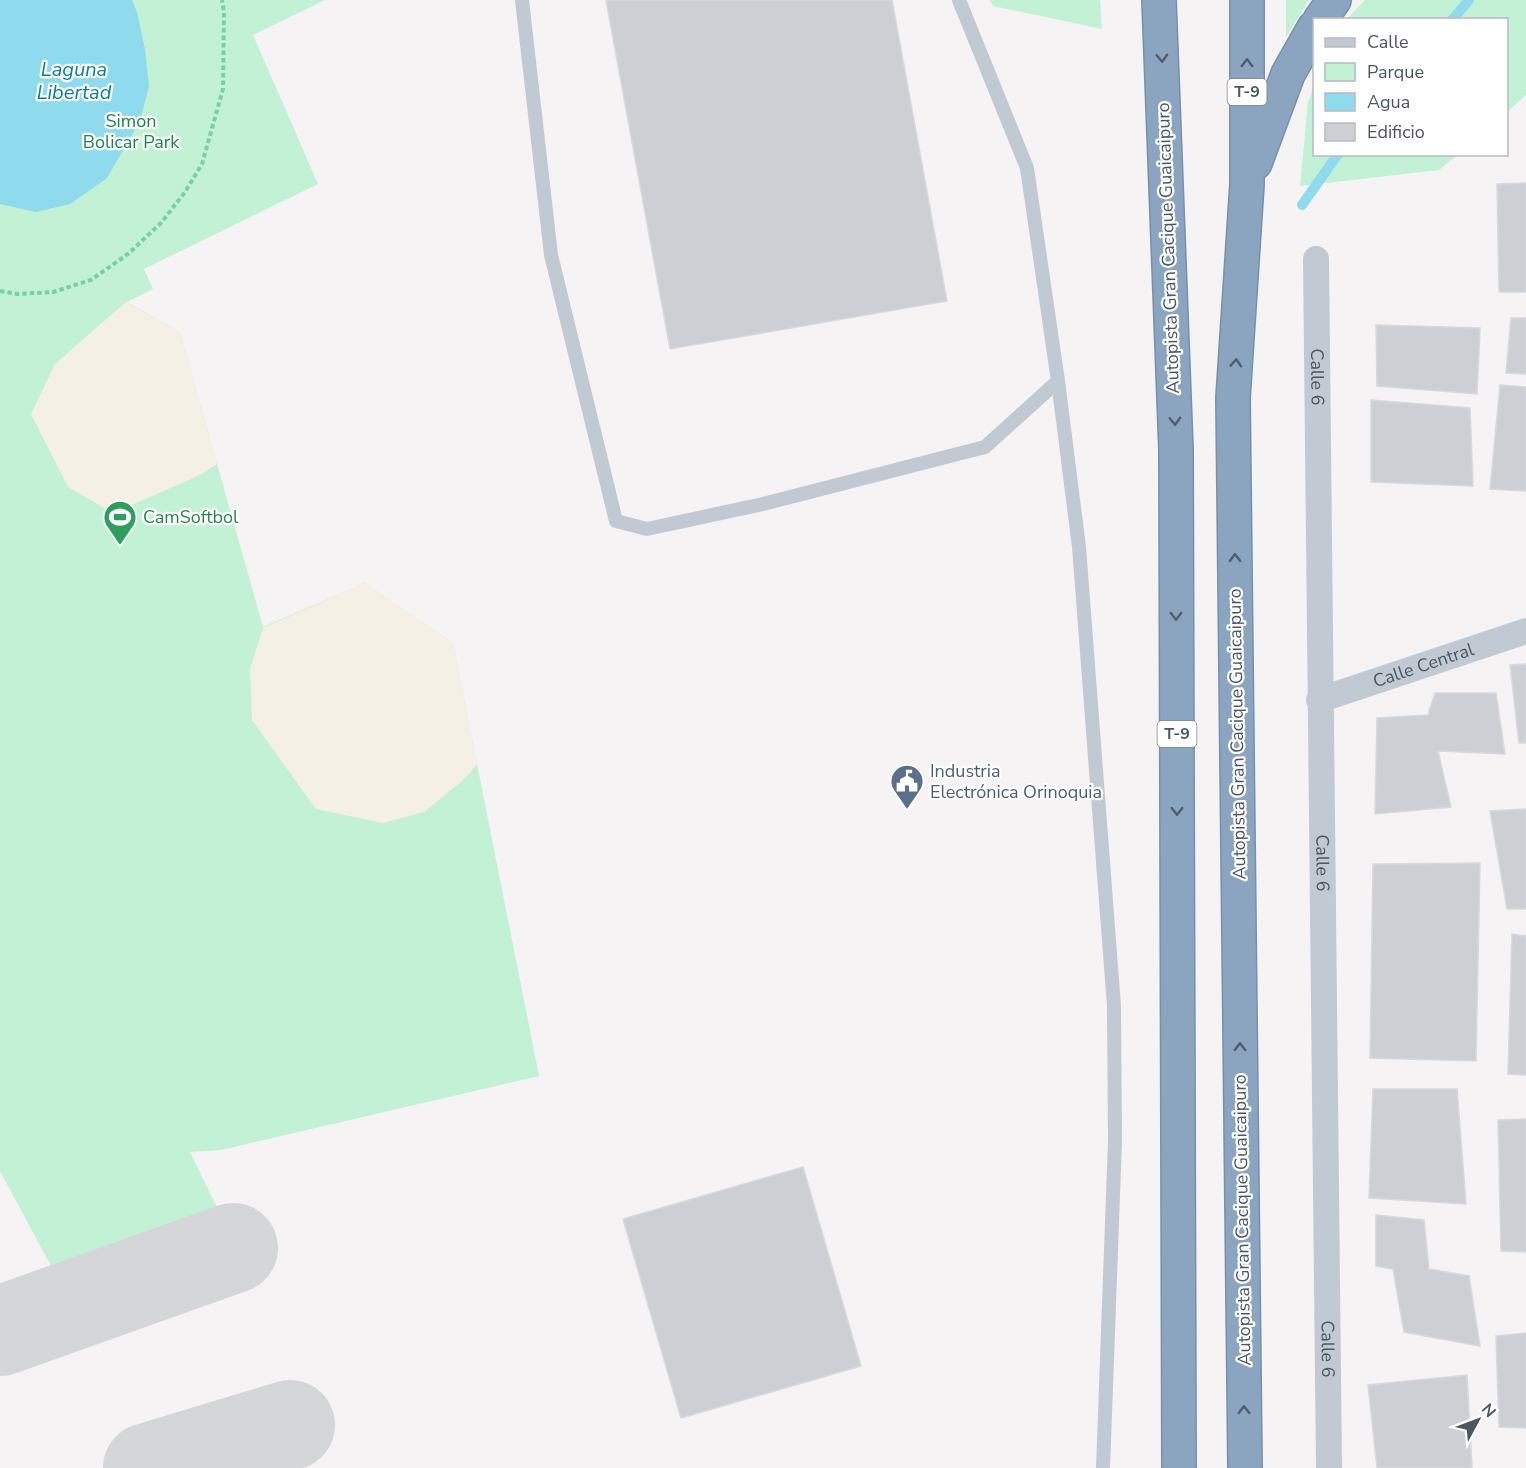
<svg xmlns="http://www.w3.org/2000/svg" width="1526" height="1468" font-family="'Nunito Sans',sans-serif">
  <rect width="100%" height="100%" fill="#f5f3f3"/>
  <path fill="#c3f1d5" d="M0,0H325L253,35L318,184L144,269L153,289L127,302L180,332L263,627L365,583L453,643L539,1076L221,1150L190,1152L226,1226L52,1268L0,1171Z
    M990,0H1100L1102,29L993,6Z
    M1286,0H1309L1286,37Z
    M1365,0H1526V95L1507,112L1506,20L1347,19Z
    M1314,86V154L1457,155L1439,170L1300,186L1308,102Z"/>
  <path fill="#f5f0e5" d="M126,302L180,332L217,464L198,476L113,513L68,487L31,414L55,364Z
    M365,583L453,643L477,764L463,780L424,812L383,823L316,809L252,720L250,669L263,628Z"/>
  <path fill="#90daee" d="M0,0H132L137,12L145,49L149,86L140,121L107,178L70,204L36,212L0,204Z"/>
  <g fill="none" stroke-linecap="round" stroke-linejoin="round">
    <path stroke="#90daee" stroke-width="10" d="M1452,20L1469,0
      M1302,205L1338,154"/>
    <path stroke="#d5d6d8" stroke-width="90" d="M0,1331L233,1248
      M148,1468L290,1425"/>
  </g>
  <path fill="#cdcfd5" stroke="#d7d9de" stroke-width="1.5" d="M606,0H892L947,301L670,349Z
    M1526,183V292H1499L1497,184Z
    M1511,318H1526V374L1506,373Z
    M1376,325L1480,328L1477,394L1377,386Z
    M1500,385L1526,387V491L1490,489Z
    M1371,400L1470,408L1473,486L1371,482Z
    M1526,664V743H1519L1510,665Z
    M1435,693H1496L1505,754L1438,751L1451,807L1375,814L1377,718L1428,715Z
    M1526,809V909H1507L1490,811Z
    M1480,863L1476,1061L1370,1058L1373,864Z
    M1512,934L1526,936V1075L1508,1074Z
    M1373,1089H1457L1466,1204L1369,1198Z
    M1526,1119V1252L1501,1251L1498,1120Z
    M803,1167L861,1366L681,1418L623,1219Z
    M1376,1215L1424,1220L1429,1269L1469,1276L1480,1346L1404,1332L1393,1269L1376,1266Z
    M1526,1333V1428L1499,1427L1496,1336Z
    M1467,1375L1472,1468H1377L1368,1385Z"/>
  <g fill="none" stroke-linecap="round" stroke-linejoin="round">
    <defs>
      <path id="motorway" d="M1159,0L1176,450L1179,1468
        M1320,20L1334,0
        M1255,163L1288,74L1314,28
        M1245,1468L1233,398L1247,184V0"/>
    </defs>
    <use href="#motorway" stroke="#7690ad" stroke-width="36"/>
    <path stroke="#7ad0a6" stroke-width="4" stroke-dasharray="4.5 3" stroke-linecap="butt" d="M0,291L18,294L53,292L91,280L128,254L161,223L185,192L202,164L223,89L224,12L222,0"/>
    <path stroke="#c1cad2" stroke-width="14" d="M522,0L551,255L616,521L647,529L763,504L985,447L1058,381
      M959,0L1027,168L1058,381L1079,547L1114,1006L1115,1141L1103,1468"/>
    <g stroke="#c1cad2" stroke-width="26">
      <path id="s1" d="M1316,259L1329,1468"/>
      <path id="s2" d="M1319,700L1526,631"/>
    </g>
    <use href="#motorway" stroke="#8ba5c1" stroke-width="33"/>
  </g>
  <defs><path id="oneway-chevron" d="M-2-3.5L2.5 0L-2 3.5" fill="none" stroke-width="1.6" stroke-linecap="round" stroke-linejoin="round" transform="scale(1.5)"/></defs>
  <g stroke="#505e6b">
    <use href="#oneway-chevron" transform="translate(1162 58) rotate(88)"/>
    <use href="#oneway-chevron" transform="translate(1247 63) rotate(-90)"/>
    <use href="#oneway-chevron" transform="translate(1236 363) rotate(-86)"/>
    <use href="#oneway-chevron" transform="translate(1175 421) rotate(88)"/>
    <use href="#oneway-chevron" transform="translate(1235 558) rotate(-91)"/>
    <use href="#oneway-chevron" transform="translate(1176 616) rotate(90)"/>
    <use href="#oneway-chevron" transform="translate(1177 811) rotate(90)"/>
    <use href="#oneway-chevron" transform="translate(1240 1047) rotate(-91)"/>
    <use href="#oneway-chevron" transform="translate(1244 1410) rotate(-91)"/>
  </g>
  <defs>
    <symbol id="stadium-pin" viewBox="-11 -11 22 30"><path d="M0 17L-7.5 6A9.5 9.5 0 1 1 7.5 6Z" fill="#2e9e5b" stroke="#fff"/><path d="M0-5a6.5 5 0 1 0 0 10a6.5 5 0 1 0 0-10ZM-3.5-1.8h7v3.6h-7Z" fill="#fff"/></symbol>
    <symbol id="civic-pin" viewBox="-11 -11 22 30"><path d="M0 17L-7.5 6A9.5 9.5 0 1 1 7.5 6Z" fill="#5c6f8a" stroke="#fff"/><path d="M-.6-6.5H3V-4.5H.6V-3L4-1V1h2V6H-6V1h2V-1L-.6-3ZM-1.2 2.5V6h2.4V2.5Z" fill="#fff"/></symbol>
  </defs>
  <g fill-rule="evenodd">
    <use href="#stadium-pin" x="101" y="498" width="38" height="52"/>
    <use href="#civic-pin" x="888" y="762" width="38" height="52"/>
  </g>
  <g text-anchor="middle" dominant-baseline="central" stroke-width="4.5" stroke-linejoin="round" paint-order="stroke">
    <g fill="#fff" stroke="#808990" stroke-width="1.5">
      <rect x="1227.5" y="79" width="39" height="26" rx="4.5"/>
      <rect x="1157.5" y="721" width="39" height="26" rx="4.5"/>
    </g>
    <g font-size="16" font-weight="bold" fill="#4a5661">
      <text x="1247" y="92">T-9</text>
      <text x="1177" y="734">T-9</text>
    </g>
    <g font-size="18" fill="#17864f" stroke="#fff">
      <text x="131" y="121">Simon<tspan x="131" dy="21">Bolicar Park</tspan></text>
    </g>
    <g font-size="18" fill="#4a5661" stroke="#fff">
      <text transform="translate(1168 248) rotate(-92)">Autopista Gran Cacique Guaicaipuro</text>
      <text stroke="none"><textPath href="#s1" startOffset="118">Calle 6</textPath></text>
      <text stroke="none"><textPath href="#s2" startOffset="110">Calle Central</textPath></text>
      <text transform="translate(1237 734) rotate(-91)">Autopista Gran Cacique Guaicaipuro</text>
      <text stroke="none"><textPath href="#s1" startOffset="604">Calle 6</textPath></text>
      <text transform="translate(1242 1220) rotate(-91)">Autopista Gran Cacique Guaicaipuro</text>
      <text stroke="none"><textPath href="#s1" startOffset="1090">Calle 6</textPath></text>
    </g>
    <g font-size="18" fill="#27864d" stroke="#fff" text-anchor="start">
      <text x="143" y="517">CamSoftbol</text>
    </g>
    <g font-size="18" fill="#4e5e75" stroke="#fff" text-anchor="start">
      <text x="930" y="771">Industria<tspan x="930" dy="21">Electrónica Orinoquia</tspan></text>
    </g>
    <g font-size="20" font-style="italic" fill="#0c7c9b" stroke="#fff">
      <text x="74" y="69">Laguna<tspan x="74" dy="23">Libertad</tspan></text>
    </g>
  </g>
  <rect x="1313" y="18" width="195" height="138" fill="#ffffff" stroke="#b7bbc0" stroke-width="1.5"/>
  <rect x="1325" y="38" width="30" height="9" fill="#c1cad2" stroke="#b7bbc0" stroke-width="1.5"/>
  <text x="1367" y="48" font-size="18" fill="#4a5661">Calle</text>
  <rect x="1325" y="63" width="30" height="18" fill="#c3f1d5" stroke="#b7bbc0" stroke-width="1.5"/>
  <text x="1367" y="78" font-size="18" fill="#4a5661">Parque</text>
  <rect x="1325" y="93" width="30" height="18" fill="#90daee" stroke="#b7bbc0" stroke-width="1.5"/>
  <text x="1367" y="108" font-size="18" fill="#4a5661">Agua</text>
  <rect x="1325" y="123" width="30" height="18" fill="#cdcfd5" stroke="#b7bbc0" stroke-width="1.5"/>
  <text x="1367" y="138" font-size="18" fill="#4a5661">Edificio</text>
  <g transform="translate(1478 1420) rotate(49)" stroke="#ffffff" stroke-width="4.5" paint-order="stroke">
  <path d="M0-4.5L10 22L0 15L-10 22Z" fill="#4a5661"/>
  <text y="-9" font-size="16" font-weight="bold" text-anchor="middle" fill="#4a5661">N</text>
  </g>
</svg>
